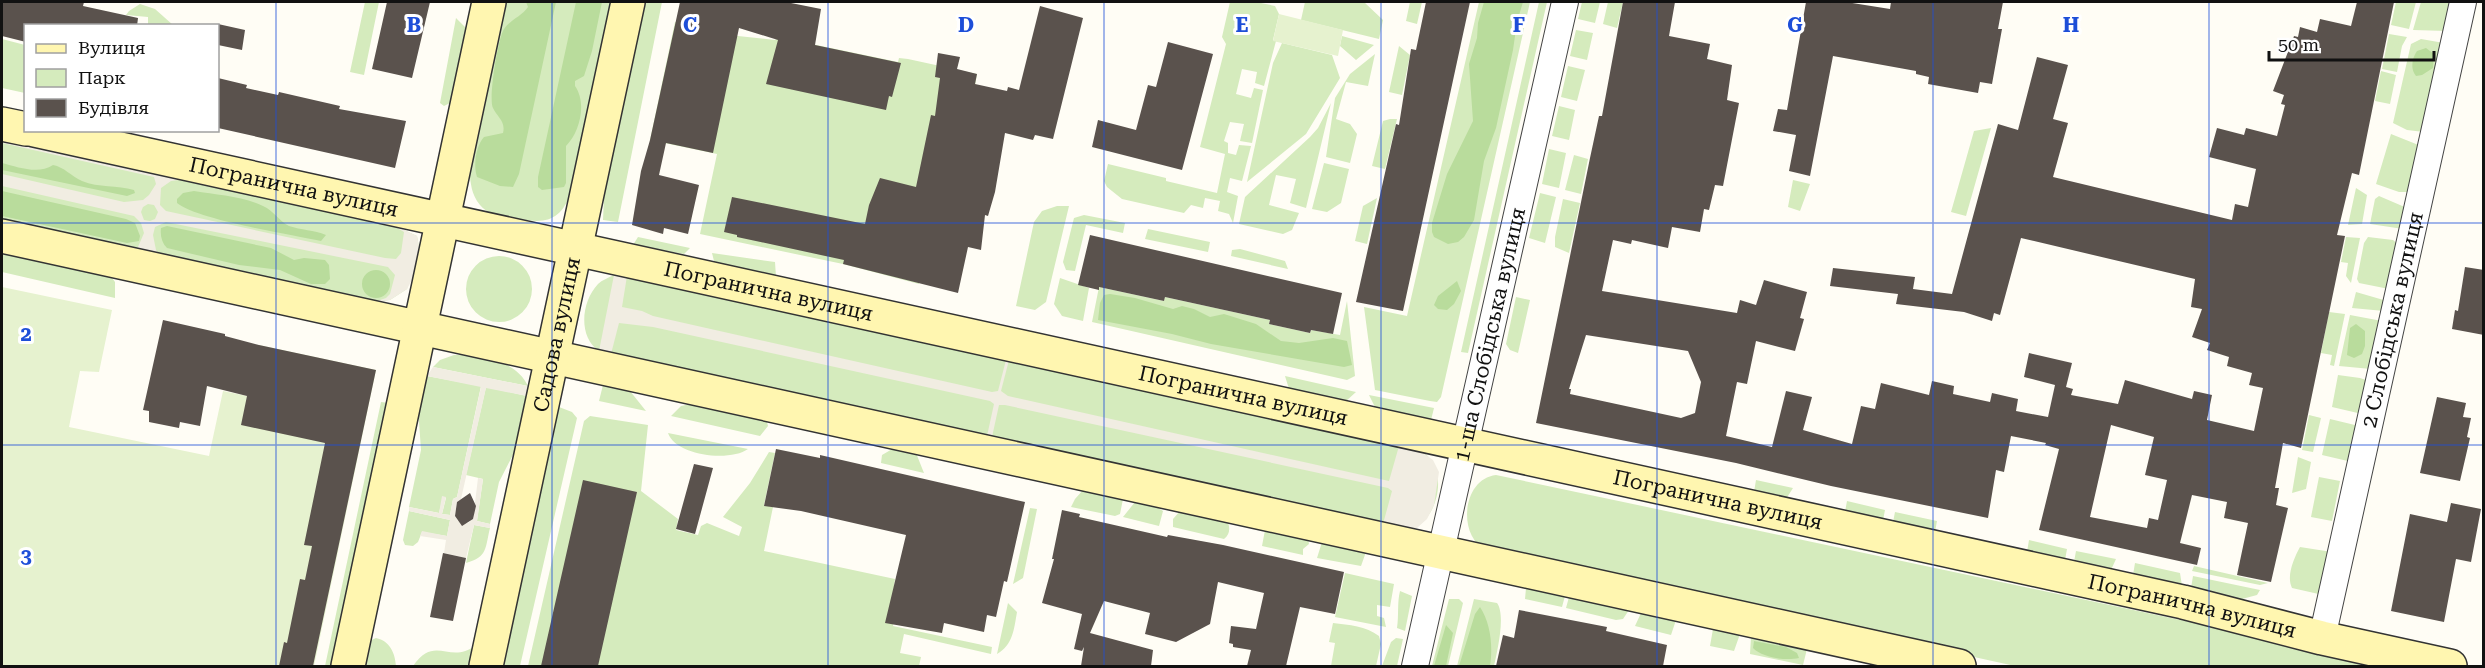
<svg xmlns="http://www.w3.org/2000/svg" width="2485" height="668" font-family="'Roboto Serif',serif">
  <rect width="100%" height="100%" fill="#fffdf5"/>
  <path fill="#d5ebbd" d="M365,2H379L364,75L350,72Z
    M505,2H611L572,190C560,225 542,224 510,217C499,215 487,214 480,205C471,194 471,184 469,170Z
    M643,2H662L618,222L603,220L604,197Z
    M1230,2H1256L1275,6L1279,14L1273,40L1276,41L1264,86L1255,83L1257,72L1242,69L1236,94L1251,98L1254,88L1263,90L1252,143L1240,141L1244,124L1230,122L1224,141L1228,143V153L1236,155L1239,145L1251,146L1242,181L1230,178L1227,192L1238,196L1233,223L1229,214L1218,211L1220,201L1205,198L1203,208L1191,205L1184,213L1122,199L1107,187L1104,181L1108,164L1166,178V181L1217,193L1225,154L1200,147L1226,44L1222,37Z
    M1305,2H1364L1383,20L1379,39L1301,20Z
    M1410,2H1422L1417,24L1406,21Z
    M1479,2H1530L1441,397L1437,402L1430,401L1375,390L1364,307L1407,316Z
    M1539,2H1547L1468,353L1461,352Z
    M1582,2H1600L1595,23L1578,19Z
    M1608,2H1623L1617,28L1603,24Z
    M2396,2H2416L2409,29L2391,25Z
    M2421,2H2452L2447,31L2413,30Z
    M140,4L155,9L173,25H148V17L126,15L129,11Z
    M456,18L466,28L450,103L444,106L440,103Z
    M675,22L738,36L775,40L778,37L898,62L899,58L908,59L977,74L973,97L929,238L919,284L843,264L700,234L717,154L650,140Z
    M1576,30L1593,33L1587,60L1570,56Z
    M2389,34L2407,37L2402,46L2397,72L2382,69Z
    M1342,36L1374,45L1356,60L1340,46Z
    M2,39L25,45V93L2,88Z
    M2421,39L2444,43L2424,132L2407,130L2393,123L2411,44Z
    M1282,43L1332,55L1340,78L1306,134L1247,182L1273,63Z
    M1399,46L1410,55L1402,95L1389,92Z
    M1375,54L1368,86L1346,82L1336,119L1350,124L1357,134L1350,163L1326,157L1335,98L1350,74Z
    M1568,66L1585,70L1577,101L1561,97Z
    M2381,71L2396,75L2390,104L2375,101Z
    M1331,103L1306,208L1290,203L1296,179L1276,175L1269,205L1299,213L1292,230L1283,234L1239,224L1245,197L1310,137L1318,128Z
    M1559,106L1575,110L1569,140L1552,136Z
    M1390,119H1397L1385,169L1372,166L1383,121Z
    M1991,128L1966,216L1951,212L1974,131Z
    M2391,134L2421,146L2411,192H2399L2376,184Z
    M2,140L391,224L417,236L419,247L407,289L390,300L374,302L2,219Z
    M1549,149L1566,153L1559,188L1542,184Z
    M1574,155L1588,159L1581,194L1565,190Z
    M1324,163L1349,169L1341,203L1327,212L1312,209Z
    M1793,180L1810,184L1800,211L1788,207Z
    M2356,188L2367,195L2362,224L2348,225Z
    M1540,193L1556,197L1545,243L1529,238Z
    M2379,196L2407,208L2403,229L2370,224L2375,199Z
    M1377,198L1367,244L1355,241L1363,206Z
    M1563,199L1580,203L1569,253L1555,247V237Z
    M1057,206H1069L1046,302L1035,310L1016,306L1034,222L1042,211Z
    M1084,215L1125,223L1123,233L1086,225L1075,271L1066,270L1063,262L1074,218Z
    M1148,229L1210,242L1208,252L1145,239Z
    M638,237L690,248L684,254L633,245Z
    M2346,237L2360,238L2351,283L2346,276L2348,263L2341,262Z
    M2368,237L2393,240L2399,245L2389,289L2359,283L2357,279L2364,243Z
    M1240,249L1285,261L1288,269L1231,256L1232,250Z
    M2,251L110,275L115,282V298L2,272Z
    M712,253L775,262L776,277L720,265L714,261Z
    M466 289a33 33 0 1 1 66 0a33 33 0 1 1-66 0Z
    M614,275L1419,450C1452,465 1438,525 1409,528L599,351C578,337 581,302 598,284C602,280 608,278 614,275Z
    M1060,278L1089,288L1083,321L1062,316L1054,304Z
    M1099,287L1164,301L1165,297L1270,320L1269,324L1310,333L1311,330L1340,335L1347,301L1355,376L1347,380L1092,322Z
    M2356,292L2387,301L2384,311L2352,308Z
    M1516,297L1530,300L1518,353L1510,350L1506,344Z
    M2329,312L2345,314L2334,366L2330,365L2332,355L2321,353Z
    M2350,315L2382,321L2371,369L2339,366Z
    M454,355C480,354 516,360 528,386L433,367L440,360Z
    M2338,375L2360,378L2369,381L2362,414L2332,407Z
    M427,376L481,386L457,497L453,499L450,515L442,514L446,498L443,497L439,513L409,507L421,450L418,408Z
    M1285,376L1356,392L1345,402L1289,389Z
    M603,385L630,391L646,411L599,401Z
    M486,387L527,396L519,443L499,482L490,524L477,521L483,479L466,475Z
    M1369,395L1434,408L1431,420L1376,409Z
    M381,402L389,403L334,666H325Z
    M691,404L760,418L767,422L768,426L760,436L671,416L681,406Z
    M559,407L572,412L577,418L520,666H502Z
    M2309,415L2321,418L2313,452L2302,450Z
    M590,416L648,425L641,491L678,519L676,530L698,535L701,526L707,523L739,536L742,527L723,517L750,483L769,452L775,453L764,505L773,507L764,551L895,579L891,609L896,610L893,626L992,647L991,654L904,634L900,653L921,657L919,666H528L584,421Z
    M2330,419L2359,426L2352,462L2322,455Z
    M668,433L748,449C730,462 676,456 668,433Z
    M894,448L916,453L924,473L881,463L882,455Z
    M2298,457L2311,462L2306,489L2292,493Z
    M1496,475L2270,639L2384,666H2015L1486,550C1457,536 1462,479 1496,475Z
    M2319,477L2340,481L2332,521L2311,517Z
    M1756,480L1793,488L1786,499L1754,492Z
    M1083,490L1123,499L1120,514L1115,516L1071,507L1075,499Z
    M1847,501L1885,510L1883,520L1845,512Z
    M1135,502L1155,506L1163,511L1159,526L1123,517Z
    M1030,508L1037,509L1023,578L1013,584Z
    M409,511L450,520L447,536L422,532L418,542L413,546L405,545L403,540Z
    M1180,511L1228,522C1230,529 1230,534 1224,539L1173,527V519Z
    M1895,512L1937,521L1935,532L1893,522Z
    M474,525L490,528C485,548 488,557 466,563Z
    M1265,530L1308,539L1309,544L1303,549V555L1262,546Z
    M2029,540L2067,549L2065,560L2027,552Z
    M1322,542L1366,552L1361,566L1317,558Z
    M2300,547L2332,552L2323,595L2292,588C2286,576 2294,558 2300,547Z
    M2076,551L2116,559L2111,570L2074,562Z
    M2135,563L2180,573L2182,586L2133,575Z
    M2194,566L2268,583L2260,585L2192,571Z
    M1345,573L1394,584L1390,607L1377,605V616L1384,618L1386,627L1335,617Z
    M2193,576L2260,590L2257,595L2242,599L2191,588Z
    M1526,588L1565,596L1562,607L1525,599Z
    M1400,591L1412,596L1405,631L1397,628C1399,615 1397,603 1400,591Z
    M1569,597L1629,610L1623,619L1616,620L1566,608Z
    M1449,599H1459L1463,603L1448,666H1432Z
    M1474,599L1497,603C1506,615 1497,652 1494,666H1457Z
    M1008,603L1017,612C1014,629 1013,645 997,654Z
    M1641,613L1676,620L1671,635L1635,626Z
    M1333,623C1349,625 1366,626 1379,636L1381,644L1376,666H1331L1335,643L1329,642Z
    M1713,629L1740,634L1734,651L1710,646Z
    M1751,637L1807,649L1803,665L1750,654Z
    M376,638C390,641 395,653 396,666H363L369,641Z
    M1396,638L1403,639L1397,666H1382L1391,642Z
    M476,645L471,666H413C436,633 449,666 476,645Z"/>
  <path fill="#b9dc9c" d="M526,2H556L519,174L513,187L500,186L477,177C473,165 476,146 484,137L503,133C506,121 497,117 493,108C488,100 498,38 504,29C510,20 522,16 528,7Z
    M576,2H602L592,51L584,76L575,81V86C587,103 580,132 566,146V183L564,187L542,190L538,187V177Z
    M1484,2H1523L1517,22L1513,50L1496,128L1484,161L1474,220L1464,237L1458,242L1448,244L1434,237L1432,232V223L1447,174L1473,121L1469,64L1477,38L1478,23Z
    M2426,48L2434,54L2433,68L2422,75L2416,76C2410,69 2412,58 2417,51Z
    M2,163C18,167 38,175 53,165C64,167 71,176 82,181C99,188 117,185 134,190L135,193L127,196L2,170Z
    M2,191L126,219L135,223L140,236L139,241L127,243L2,216Z
    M194,191C217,195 242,196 263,206C274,211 279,221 289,226C301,230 314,230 326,235L321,241C289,234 198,220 177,203V199L183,193Z
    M167,226L271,248L294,260L304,258L325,260L329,265L330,279L325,284H311L280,270L239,265L167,248C162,243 160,236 161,228Z
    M362 284a14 14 0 1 1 28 0a14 14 0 1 1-28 0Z
    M1457,281L1461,291L1454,304L1447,310L1438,309L1434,305L1438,296Z
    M1110,294L1135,298L1173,309L1182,306L1194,309L1210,317L1224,314L1256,324L1281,341L1299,343L1333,338L1347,341L1352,365L1344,367L1211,344L1172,334L1098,320L1100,303L1104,295Z
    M2356,324L2365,331V346L2362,354L2354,358L2347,355L2350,328Z
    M1480,607C1491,624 1493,647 1490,666H1459L1475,614Z
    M1446,625L1453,633L1446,666H1434Z
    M1754,641L1786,647L1797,653L1799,658C1786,661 1763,658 1753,648Z"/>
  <path fill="#e6f2cf" d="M1279,14L1343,30L1338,56L1273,41Z
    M2,287L112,310L99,372L80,371L69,427L209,456L223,391L247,396L259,345L376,370L314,666H2Z"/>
  <path fill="#f1ede2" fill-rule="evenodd" d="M2,140L391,224L417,236L419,247L418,261L414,276L407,289L390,300L374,302L386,298L390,294L395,275L388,267L166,222L155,227L153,235L156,250L159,254L127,247H138L144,233L141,223L134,216L2,186V174L124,202L143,200L149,195L156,184L154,177L2,143ZM179,180L392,225L404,232L401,253L396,259L385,258L166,211L160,205L161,188L171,181ZM148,204L154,205L158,212L155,219L150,221L144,220L141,212L143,207Z
    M614,275L627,276L622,307L642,311L653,316L992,392L998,391L1006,360H1009L1001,391L1008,396L1389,481L1399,446L1419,450L1433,460L1439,472L1434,505L1427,519L1417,528H1409L1383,524L1392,491L1388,488L1005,405H999L992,437L987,436L994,404L990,401L653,327L619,323L611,354L599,351Z
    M433,367L528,386L527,396L486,388L461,499L457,502L455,516L458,521L468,523L473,519L478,478L483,479L477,521L490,524V528L474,525L466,558L444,553L446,540L420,536L422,531L447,536L450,520L409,511V507L439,513L442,496L446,497L442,514L450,515L453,499L457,497L481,387L427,376Z"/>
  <path fill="#5a524d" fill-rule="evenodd" d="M2,2H84L83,6L138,18L137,26H26V42L2,36Z
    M387,2H430L412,78L372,69Z
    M680,2H786L821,9L815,45L901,63L892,97L889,96L886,110L766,84L778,40L739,28L713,153L666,143L659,175L699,185L688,234L664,228L663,234L632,225L641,171L650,140Z
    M1426,2H1470L1403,311L1356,302L1396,124L1399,125L1411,49L1416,50Z
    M1623,2H1675L1669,36L1710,44L1707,59L1732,65L1727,100L1739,103L1723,186L1715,185L1709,210L1704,209L1700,232L1672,227L1668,248L1632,240L1631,244L1613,240L1602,291L1737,313L1740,300L1756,305L1764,280L1807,292L1800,318L1804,319L1795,351L1756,341L1747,384L1737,382L1726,436L1772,447L1786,391L1812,397L1803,430L1852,444L1861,406L1875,409L1881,383L1929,395L1932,381L1954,386L1953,394L1990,402L1992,393L2018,399L2016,411L2048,417L2055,385L2024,377L2029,353L2072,363L2066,387L2073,389L2071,395L2118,404L2125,380L2192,399L2194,391L2212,395L2207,420L2254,431L2263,388L2249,385L2252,373L2227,366L2229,357L2207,350L2210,343L2192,337L2202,309L2191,307L2195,279L2021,238L2000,315L1994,313L1992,321L1964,312L1896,304L1898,294L1830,286L1833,268L1915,277L1913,289L1952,294L1998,124L2018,130L2037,57L2068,65L2053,119L2068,123L2053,177L2232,220L2235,204L2248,207L2256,169L2209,157L2217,128L2244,135L2246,128L2277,136L2285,105L2281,104L2284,95L2273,91L2294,36L2298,37L2300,27L2317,32L2320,19L2351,26L2357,2H2394L2359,175L2352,173L2337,235L2345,236L2301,448L2283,443L2275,488H2279L2276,505L2288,508L2271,582L2237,575L2248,523L2224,518L2227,502L2192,495L2180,543L2201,548L2197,565L2039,530L2059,449L2045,445L2046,443L2011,436L2004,472L1996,470L1988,518L1831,486L1736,463L1536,423L1590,158L1599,116H1602ZM1586,335L1688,351L1701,382L1695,413L1681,418L1570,394L1571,389H1569ZM2111,425L2154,437L2145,475L2167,480L2158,520L2149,518L2147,528L2090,517Z
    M1806,2H1846L1890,9L1891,2H2003L1998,29H2002L1992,84L1980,82L1978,93L1928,84L1929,77L1916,74V71L1833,56L1810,176L1789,171L1796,135L1773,131L1778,109L1787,110Z
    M1040,6L1083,18L1053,139L1035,135L1033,140L1005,133L995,192L988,216L985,215L981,250L968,247L958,293L843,264L844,260L737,237V235L724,232L732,197L865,224L869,205L880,178L916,187L931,115L935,116L940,78L935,77L938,53L960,57L957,69L977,74L975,84L1007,91L1008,87L1019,90Z
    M218,24L245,30L242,50L218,45Z
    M1168,42L1213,54L1182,170L1092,147L1098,120L1136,130L1148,85L1156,87Z
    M218,78L247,85L246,88L278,95L279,92L340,106L339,109L406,121L395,168L218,128Z
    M1090,235L1342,293L1333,334L1311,330L1310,333L1269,324L1270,320L1165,297L1164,301L1099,287V290L1078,285Z
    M2465,267L2484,270V335L2452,329L2455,310L2458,311Z
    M163,320L225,334V336L259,345L376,370L313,666H279L284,642L287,643L300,579L305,580L312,546L304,545L325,443L241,425L247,396L207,386L200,426L180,422L179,428L149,422V411L143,410Z
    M2437,397L2466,403L2463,417L2471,418L2467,437L2470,438L2460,481L2420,473Z
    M776,449L820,458V455L1025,502L1007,582L1004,581L996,617L987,615L984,632L944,623L942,633L885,623L906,535L801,511L764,506Z
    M694,464L713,468L695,534L676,529Z
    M583,480L637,492L598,666H541Z
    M470,493L476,506L473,519L462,526L455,516L457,502Z
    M2451,503L2481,509L2471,562L2456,559L2444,622L2391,611L2410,514L2447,522Z
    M1062,510L1080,514L1079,517L1167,537L1168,535L1223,545L1344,572L1335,614L1300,607L1286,666H1247L1251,650L1233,647V644L1229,643L1231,626L1256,629L1264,593L1218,582L1210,624L1176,642L1145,634L1150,613L1104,601L1090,633L1153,650L1151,666H1081L1084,647L1082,651L1074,649L1082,614L1042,603L1054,559H1052Z
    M443,553L466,558L453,621L430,617Z
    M1519,610L1607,627L1606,631L1667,645L1663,666H1496L1503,635L1514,638Z"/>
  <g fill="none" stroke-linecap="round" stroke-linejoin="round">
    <defs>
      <g id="street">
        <path id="s1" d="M2322,638L2463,2"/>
        <path id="s2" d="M1415,666L1565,2"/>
      </g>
      <g id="secondary">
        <path d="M2,124L26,129"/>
        <path id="s3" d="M34,130L2183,602L2322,638L2450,666"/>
        <path d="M2,236L1959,666"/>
        <path d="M348,666L489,2"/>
        <path id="s4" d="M486,666L628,2"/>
      </g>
    </defs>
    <use href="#street" stroke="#444" stroke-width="28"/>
    <use href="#secondary" stroke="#333" stroke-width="36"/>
    <use href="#street" stroke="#fff" stroke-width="26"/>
    <use href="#secondary" stroke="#fff6b0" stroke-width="33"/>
  </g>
  <path fill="none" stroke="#1d4ed8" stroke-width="1.5" stroke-opacity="0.55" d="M276,2V666M552,2V666M828,2V666M1104,2V666M1381,2V666M1657,2V666M1933,2V666M2209,2V666M2,223H2484M2,445H2484"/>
  <g text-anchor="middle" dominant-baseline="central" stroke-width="6" stroke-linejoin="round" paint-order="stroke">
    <g font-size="21" fill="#111" stroke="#fff">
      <text stroke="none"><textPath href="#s3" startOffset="266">Погранична вулиця</textPath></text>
      <text stroke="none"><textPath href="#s3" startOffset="752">Погранична вулиця</textPath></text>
      <text stroke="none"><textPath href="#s1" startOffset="326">2 Слобідська вулиця</textPath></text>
      <text stroke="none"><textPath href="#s4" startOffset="339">Садова вулиця</textPath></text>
      <text stroke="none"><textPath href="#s2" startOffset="340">1-ша Слобідська вулиця</textPath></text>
      <text stroke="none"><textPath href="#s3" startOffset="1238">Погранична вулиця</textPath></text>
      <text stroke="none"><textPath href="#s3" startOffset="1724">Погранична вулиця</textPath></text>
      <text stroke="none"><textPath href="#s3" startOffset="2210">Погранична вулиця</textPath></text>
    </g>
  </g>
  <g font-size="20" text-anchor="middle" font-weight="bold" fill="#1d4ed8" stroke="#fff" stroke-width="6" stroke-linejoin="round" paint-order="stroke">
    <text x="414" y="32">B</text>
    <text x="690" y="32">C</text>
    <text x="966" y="32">D</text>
    <text x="1242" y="32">E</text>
    <text x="1519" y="32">F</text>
    <text x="1795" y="32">G</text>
    <text x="2071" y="32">H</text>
    <text x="26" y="341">2</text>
    <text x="26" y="563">3</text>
  </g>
  <rect width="2485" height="668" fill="none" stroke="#111111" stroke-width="6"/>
  <rect x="24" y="24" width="195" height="108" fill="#ffffff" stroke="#a0a0a0" stroke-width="1.5"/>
  <rect x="36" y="44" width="30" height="9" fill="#fff6b0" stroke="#a0a0a0" stroke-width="1.5"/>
  <text x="78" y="54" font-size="18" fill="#111111">Вулиця</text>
  <rect x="36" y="69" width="30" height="18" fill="#d5ebbd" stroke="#a0a0a0" stroke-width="1.5"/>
  <text x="78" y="84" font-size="18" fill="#111111">Парк</text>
  <rect x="36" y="99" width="30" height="18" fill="#5a524d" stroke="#a0a0a0" stroke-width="1.5"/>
  <text x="78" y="114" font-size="18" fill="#111111">Будівля</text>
  <path d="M2269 51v9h165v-9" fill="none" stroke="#111111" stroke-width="3"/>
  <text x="2278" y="51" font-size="18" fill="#111111" stroke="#ffffff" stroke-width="4.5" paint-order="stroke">50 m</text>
</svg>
